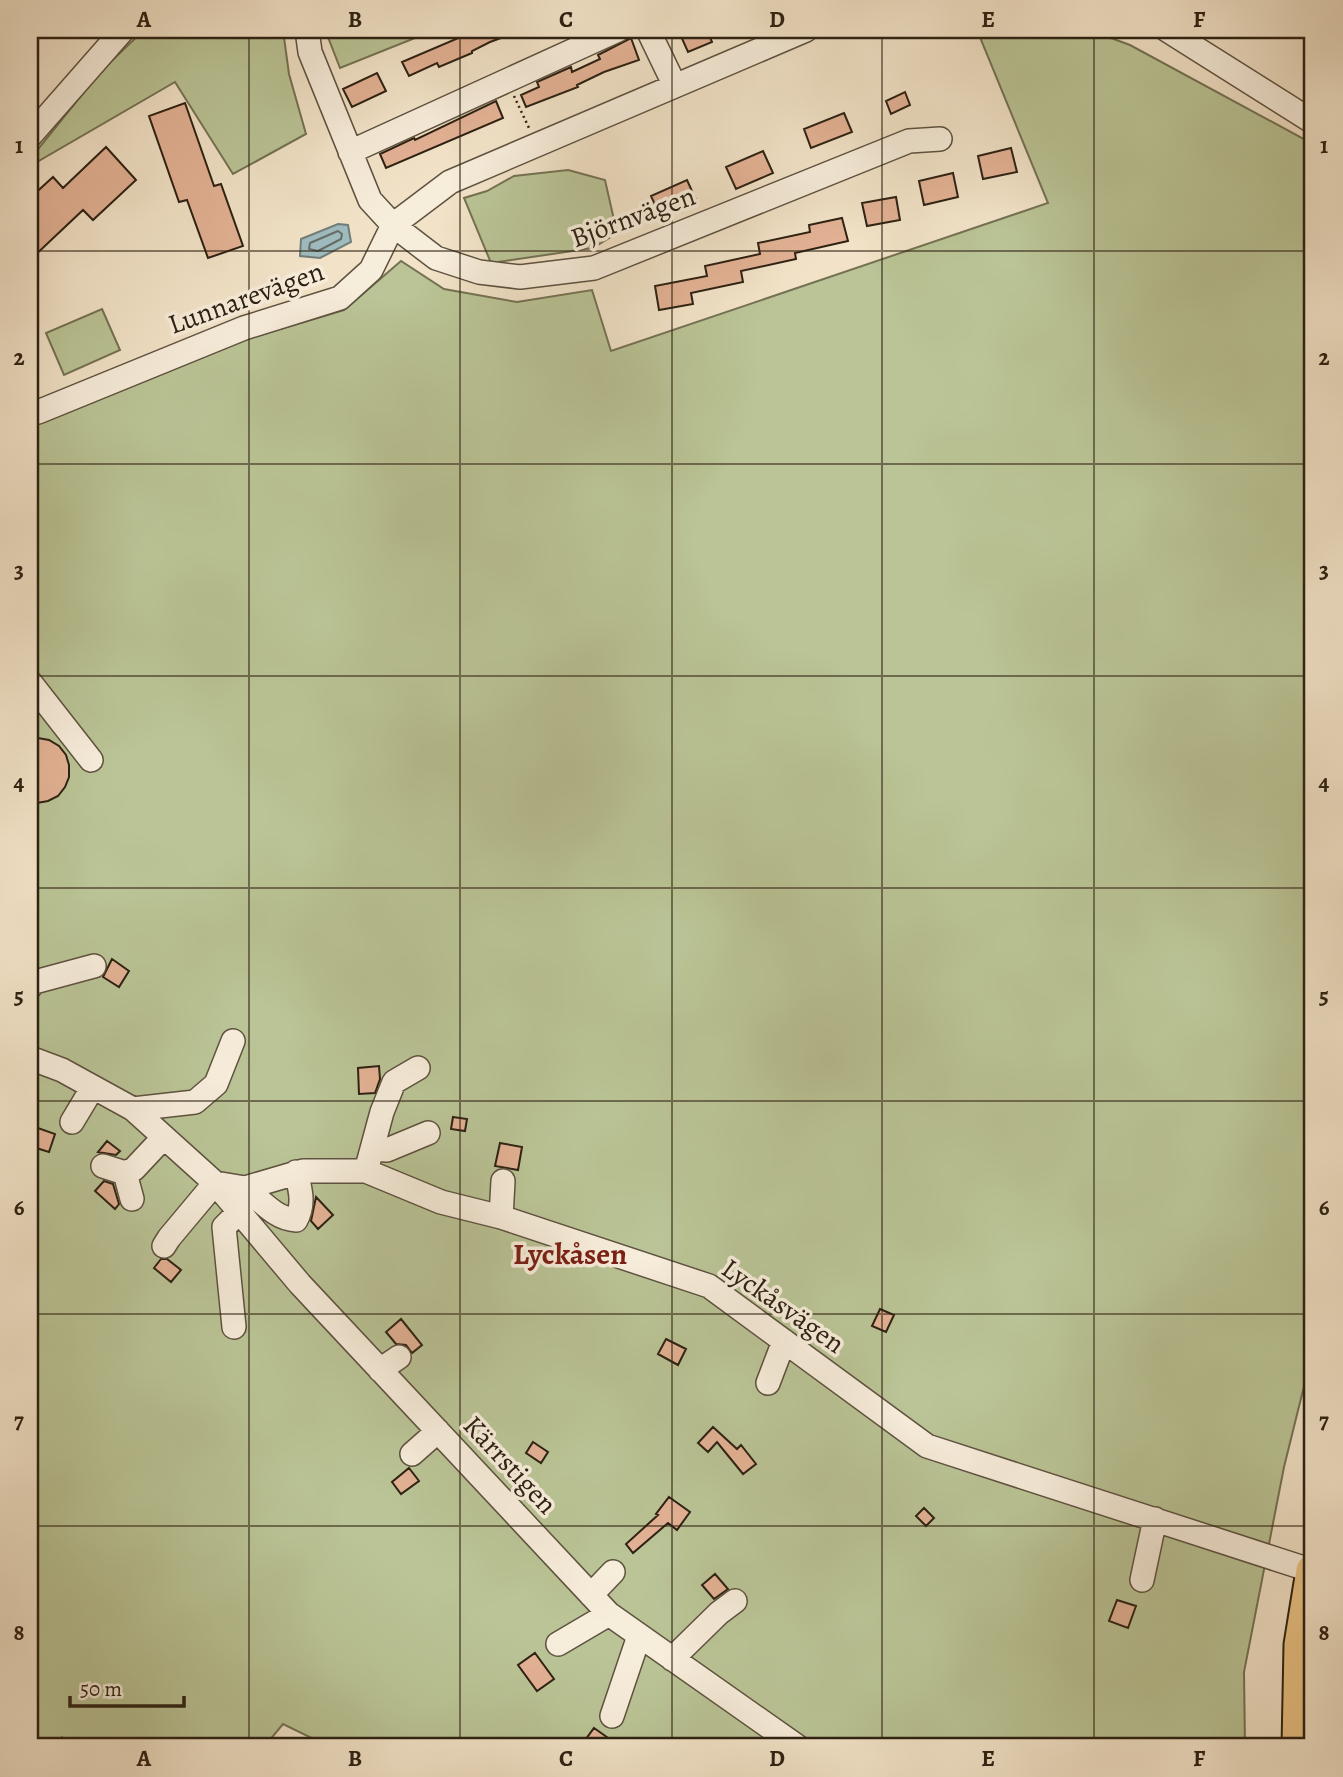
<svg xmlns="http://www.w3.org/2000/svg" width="1343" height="1777" font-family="Alegreya,serif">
  <rect width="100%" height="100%" fill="#f2e3c8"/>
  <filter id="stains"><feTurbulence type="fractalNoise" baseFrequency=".00286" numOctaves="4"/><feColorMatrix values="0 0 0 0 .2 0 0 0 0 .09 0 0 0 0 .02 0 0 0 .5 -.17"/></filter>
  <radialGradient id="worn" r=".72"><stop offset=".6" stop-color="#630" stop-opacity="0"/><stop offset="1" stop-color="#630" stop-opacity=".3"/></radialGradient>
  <path fill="#bac496" stroke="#747254" stroke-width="2" d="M144,30H283L289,74L306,134L233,174L175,82L30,166V159L101,71Z
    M336,30H435L340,68L326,32Z
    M977,30H1089L1130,45L1313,144V1350L1284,1467L1244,1672L1245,1747H330L283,1724L264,1747H72L62,1737L50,1747H37L30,1741V425L237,342L344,310L401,261L444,289L517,302L592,290L611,351L1048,203Z
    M568,170L605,180L617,233L593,248L491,263L464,198L487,191L514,176Z
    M102,309L120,350L64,375L46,333Z"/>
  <path fill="#9fbcbf" stroke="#717e7a" stroke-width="2" d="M338,224L348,225L351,242L320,258L300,256L301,239Z"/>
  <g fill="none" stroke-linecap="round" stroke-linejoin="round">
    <path stroke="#666e69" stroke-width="2" d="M338,231L342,234L341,239L318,251L309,249L310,243Z"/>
  </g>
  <path fill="#e3b295" stroke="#2d2113" stroke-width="2" d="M477,30L520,31L490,42L472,51V53L439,67L437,63L409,76L402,62Z
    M689,30H707L712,42L688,52L680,34Z
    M631,38L639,60L604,72L577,85L578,87L526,107L521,95L539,87L537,82L571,67L572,72L600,59L598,55Z
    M377,73L386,91L352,107L343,89Z
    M905,92L910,105L891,114L886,101Z
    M496,101L503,118L386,168L380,154L414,138L415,140Z
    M185,103L214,186L221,184L243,246L208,258L187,200L179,202L149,116Z
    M844,113L852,132L811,148L804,129Z
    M106,147L136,180L93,220L83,210L30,260V198L53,177L63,188Z
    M1011,148L1017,172L983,179L978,156Z
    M763,151L773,173L736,189L726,167Z
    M953,173L958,197L924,205L919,181Z
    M687,180L696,200L660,216L651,196Z
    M896,197L900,220L867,226L862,203Z
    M842,218L848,241L795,253L796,259L741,271L743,282L691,293L693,304L659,310L655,286L707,276L705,266L760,254L758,243L810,232L809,225Z
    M38,738L49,740L59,746L66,755L69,765V777L65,787L58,796L48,801L37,803L30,802V740Z
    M112,959L129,971L119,987L103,977Z
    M379,1066L380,1079L375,1093L359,1094L358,1068Z
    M453,1117L467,1119L465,1131L451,1129Z
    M35,1127L55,1134L49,1152L30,1146Z
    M107,1141L120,1151L116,1155L98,1152Z
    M500,1143L522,1147L518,1170L495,1166Z
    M104,1181L113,1184L119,1204L115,1209L95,1191Z
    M316,1197L333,1215L318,1229L311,1221Z
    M161,1259H167L181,1270L171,1282L154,1268Z
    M880,1309L894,1315L886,1332L872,1326Z
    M401,1319L422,1345L412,1353L406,1345L396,1344L386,1332Z
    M666,1339L686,1349L678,1365L658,1354Z
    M713,1427L737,1449L741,1445L756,1464L743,1474L717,1442L708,1452L698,1443Z
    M533,1442L548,1452L541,1463L526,1453Z
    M409,1468L419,1481L401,1494L392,1482Z
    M669,1497L690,1512L677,1530L668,1523L633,1553L626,1544L658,1515L656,1514Z
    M924,1508L934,1518L926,1526L916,1516Z
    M715,1574L728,1589L714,1599L702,1585Z
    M1117,1600L1136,1606L1128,1628L1109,1621Z
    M535,1653L554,1679L537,1691L518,1665Z
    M594,1728L621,1747H580Z"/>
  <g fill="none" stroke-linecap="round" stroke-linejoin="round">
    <defs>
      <path id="minor" d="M307,30L310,52L370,200L393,225L436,258L479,272L520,277L594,268L909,141L940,139
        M648,30L675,86
        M1167,30L1313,122
        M30,136L123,30
        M350,152L618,30
        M30,414L38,412L244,328L340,298L371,270L393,225L450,182L806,30
        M30,682L91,760
        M30,987L31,983L94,966
        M30,1058L62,1070L133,1109L215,1183L300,1284L609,1614L798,1747
        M133,1109L195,1102L216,1084L233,1041
        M72,1122L93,1087
        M373,1149L387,1150L428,1133
        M103,1166L125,1173L134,1169L164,1137
        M366,1171L382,1112L394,1082L418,1068
        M125,1173L132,1199
        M215,1183L245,1188L303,1171H366L441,1202L501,1217L709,1286L927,1446L1313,1571
        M245,1188C261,1200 275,1219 296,1220C305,1204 300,1188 296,1172
        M501,1217L503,1181
        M164,1246L169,1238L215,1183
        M234,1327L224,1227L239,1212
        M380,1370L399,1357
        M768,1383L784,1341
        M412,1454L438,1431
        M1142,1580L1155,1519
        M591,1595L613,1572
        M558,1644L609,1614
        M672,1659L719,1613L735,1601
        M612,1716L639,1636"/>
      <path id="highway" d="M1299,1747L1301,1645L1313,1571"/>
    </defs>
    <use href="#minor" stroke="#5e5240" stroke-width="26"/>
    <use href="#highway" stroke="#2d2113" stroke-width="37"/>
    <path stroke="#2d2113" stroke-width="2.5" stroke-dasharray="2 3.5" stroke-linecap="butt" d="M514,96L529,128"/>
    <use href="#minor" stroke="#f7eddb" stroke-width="23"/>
    <use href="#highway" stroke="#e9c284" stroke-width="33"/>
  </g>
  <path fill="none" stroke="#2d2113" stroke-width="2" stroke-opacity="0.55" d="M249,30V1747M460,30V1747M672,30V1747M882,30V1747M1094,30V1747M30,251H1313M30,464H1313M30,676H1313M30,888H1313M30,1101H1313M30,1314H1313M30,1526H1313"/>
  <g text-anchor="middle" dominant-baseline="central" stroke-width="7" stroke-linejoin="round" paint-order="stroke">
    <g font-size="28" fill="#2d2113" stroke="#f7eddb">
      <text transform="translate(633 217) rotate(-20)">Björnvägen</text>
      <text transform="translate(246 298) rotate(-20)">Lunnarevägen</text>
      <text transform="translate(783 1306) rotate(35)">Lyckåsvägen</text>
      <text transform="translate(510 1465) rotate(47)">Kärrstigen</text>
    </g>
    <g font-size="30" font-weight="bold" fill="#7a1f14" stroke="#f7eddb">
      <text x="570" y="1254">Lyckåsen</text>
    </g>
  </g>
  <rect width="1343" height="1777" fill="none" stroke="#f2e3c8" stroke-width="77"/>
  <path d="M70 1696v10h114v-10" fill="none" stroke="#2d2113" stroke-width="3.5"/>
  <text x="80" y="1696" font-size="21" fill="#2d2113" stroke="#f7eddb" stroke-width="5" paint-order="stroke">50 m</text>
  <rect x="38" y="38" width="1266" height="1700" fill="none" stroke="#2d2113" stroke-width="2.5"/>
  <g font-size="23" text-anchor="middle" font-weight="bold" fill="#2d2113">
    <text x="144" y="27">A</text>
    <text x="355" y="27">B</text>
    <text x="566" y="27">C</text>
    <text x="777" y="27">D</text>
    <text x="988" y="27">E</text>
    <text x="1199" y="27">F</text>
    <text x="19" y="153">1</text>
    <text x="1324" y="153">1</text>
    <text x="19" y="365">2</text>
    <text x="1324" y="365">2</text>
    <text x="19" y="578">3</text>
    <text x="1324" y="578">3</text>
    <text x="19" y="790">4</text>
    <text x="1324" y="790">4</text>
    <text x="19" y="1003">5</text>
    <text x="1324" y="1003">5</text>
    <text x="19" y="1215">6</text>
    <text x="1324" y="1215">6</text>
    <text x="19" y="1428">7</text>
    <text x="1324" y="1428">7</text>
    <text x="19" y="1640">8</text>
    <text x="1324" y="1640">8</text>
    <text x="144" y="1766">A</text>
    <text x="355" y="1766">B</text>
    <text x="566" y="1766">C</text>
    <text x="777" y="1766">D</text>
    <text x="988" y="1766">E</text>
    <text x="1199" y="1766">F</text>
  </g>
  <rect width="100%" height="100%" filter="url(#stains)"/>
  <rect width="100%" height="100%" fill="url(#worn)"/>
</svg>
